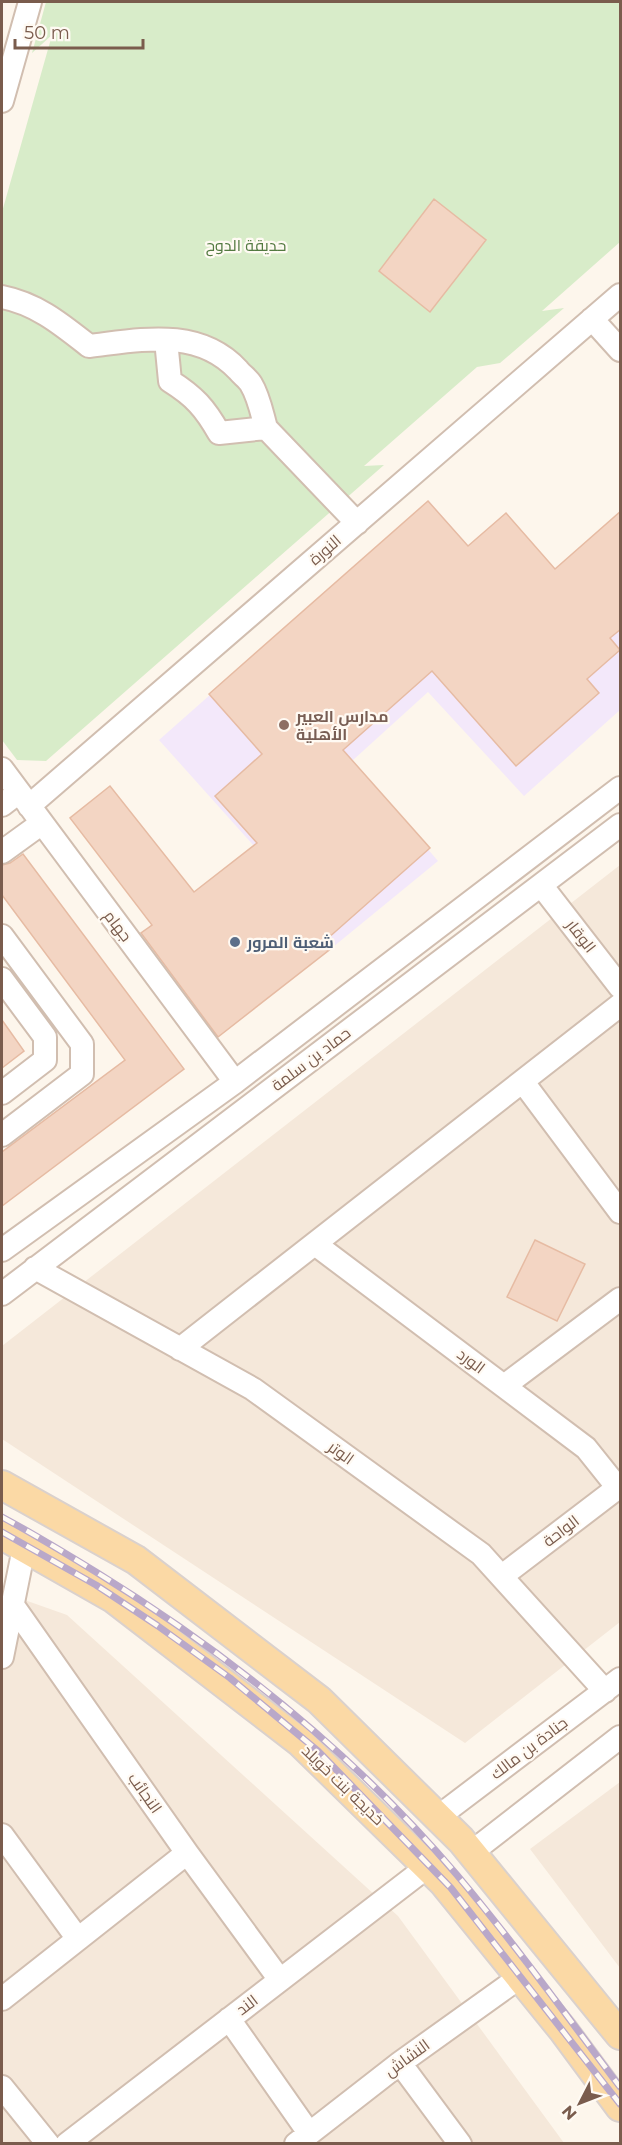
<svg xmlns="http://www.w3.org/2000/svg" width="622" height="2145" font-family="Montserrat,Cairo,sans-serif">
  <rect width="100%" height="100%" fill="#fdf6ec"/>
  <path fill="#f5e8da" d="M620,865V1622L465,1743L2,1439V1346Z
    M2,1592L67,1615L398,1916L564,2143L2,2144Z
    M620,1782V1968L530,1849Z"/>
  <path fill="#f3e8fa" d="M429,501L471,549L557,571L620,516V710L524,796L428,692L352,761L438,861L333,947L254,846L159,740Z"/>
  <path fill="#d8ecc9" d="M46,2H620V242L542,311L564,308L500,363L477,367L364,466L384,465L46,761L17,760L2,740V212L52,35L32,53Z"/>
  <path fill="#f3d5c3" stroke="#e6bba3" stroke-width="1.5" d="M434,199L486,240L430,312L379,271Z
    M428,501L468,546L506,513L555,569L621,511V629L610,638L620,650L587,679L599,693L516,766L432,671L343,750L430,848L327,939L333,947L218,1037L141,933L152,925L70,818L110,786L194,892L257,843L215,796L262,754L209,694Z
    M23,854L184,1069L2,1206V1152L125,1060L2,895V865L10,863Z
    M2,1020L24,1051L2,1068Z
    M535,1240L585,1264L557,1321L507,1297Z"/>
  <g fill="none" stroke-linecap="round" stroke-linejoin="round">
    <defs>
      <path id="minor" d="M2,101L30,2
        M2,297C37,304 61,324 89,346C141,340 198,327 238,370C242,375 248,379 251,384C259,397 262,414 266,428L357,523
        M592,319L620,350
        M166,340L170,381C194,396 205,408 219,433L266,428
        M2,769L235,1082
        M2,805L19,792
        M29,806L620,295
        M2,852L42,823
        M541,885L620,987
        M2,936L82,1044V1074L2,1135
        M2,979L45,1037V1060L2,1093
        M523,1082L620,1212
        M315,1244L586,1448L618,1488
        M2,1250L235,1082L620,788
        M35,1268L253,1389L481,1554L605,1691
        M2,1294L620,825
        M180,1349L620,1005
        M504,1386L620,1299
        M502,1576L620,1486
        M12,1604L187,1853L280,1980
        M2,1657L24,1548
        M438,1817L620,1679
        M2,1835L78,1939
        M472,1852L620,1737
        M2,1999L187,1853
        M229,2019L309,2133
        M400,2063L460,2144
        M2,2087L48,2144
        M67,2144L427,1867
        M296,2144L400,2063L520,1977"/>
      <path id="major" d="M2,1485L136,1560L319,1700L461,1840L620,2035
        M2,1535L113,1598L300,1742L443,1882L563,2030L620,2107"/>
    </defs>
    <use href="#minor" stroke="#d1beb0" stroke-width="26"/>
    <use href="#major" stroke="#dad1cd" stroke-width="32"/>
    <use href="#minor" stroke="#fff" stroke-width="22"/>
    <use href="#major" stroke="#fbd9a5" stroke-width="28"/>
    <defs>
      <path id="rail" d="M2,1517C34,1534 65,1553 96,1572C229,1654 355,1755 457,1875C514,1943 567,2016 620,2087
        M2,1532L96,1585L158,1626L230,1678L318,1751L451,1888L620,2104"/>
    </defs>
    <use href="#rail" stroke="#b9a8c9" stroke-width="7"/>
    <use href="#rail" stroke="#fffaf3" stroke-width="4.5" stroke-dasharray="14" stroke-linecap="butt"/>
  </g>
  <circle fill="#8d6e63" stroke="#fffaf3" stroke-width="2" cx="284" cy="725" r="6"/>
  <circle fill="#5c6f8a" stroke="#fffaf3" stroke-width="2" cx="235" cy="942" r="6"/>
  <g text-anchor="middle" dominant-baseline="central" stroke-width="4.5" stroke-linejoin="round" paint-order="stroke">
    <g font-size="16" fill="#537a41" stroke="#fffaf3">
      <text x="246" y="245">حديقة الدوح</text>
    </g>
    <g font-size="16" fill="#7a5c4d" stroke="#fffaf3">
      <text transform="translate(325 550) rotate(-41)">النورة</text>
      <text transform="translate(118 926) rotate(53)">جهام</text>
      <text transform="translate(581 936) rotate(52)">الوقار</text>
      <text transform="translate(311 1059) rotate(-37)">حماد بن سلمة</text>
      <text transform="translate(471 1361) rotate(37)">الورد</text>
      <text transform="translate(341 1453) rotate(36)">الوتر</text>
      <text transform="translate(561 1531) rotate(-37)">الواحة</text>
      <text transform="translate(529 1748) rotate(-37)">جنادة بن مالك</text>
      <text transform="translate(343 1785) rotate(44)">خديجة بنت خويلد</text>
      <text transform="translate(145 1793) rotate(55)">النجائب</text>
      <text transform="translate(247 2005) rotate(-37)">الند</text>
      <text transform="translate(407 2058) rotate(-36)">النشاش</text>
    </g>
    <g font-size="16" font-weight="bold" fill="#785e54" stroke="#fffaf3" text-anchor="start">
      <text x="296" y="716">مدارس العبير<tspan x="296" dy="18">الأهلية</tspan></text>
    </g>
    <g font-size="16" font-weight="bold" fill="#4e5e75" stroke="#fffaf3" text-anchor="start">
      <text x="247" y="942">شعبة المرور</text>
    </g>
  </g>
  <rect width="622" height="2145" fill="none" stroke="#7a5c4d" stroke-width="6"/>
  <g transform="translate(580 2103) rotate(228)" stroke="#fffaf3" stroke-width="4.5" paint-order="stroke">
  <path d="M0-4.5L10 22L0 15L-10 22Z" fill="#7a5c4d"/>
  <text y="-9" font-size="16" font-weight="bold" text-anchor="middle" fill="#7a5c4d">N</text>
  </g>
  <path d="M15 39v9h128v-9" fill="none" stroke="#7a5c4d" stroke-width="3"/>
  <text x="24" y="39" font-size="18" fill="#7a5c4d" stroke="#fffaf3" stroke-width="4.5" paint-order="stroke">50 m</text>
</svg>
